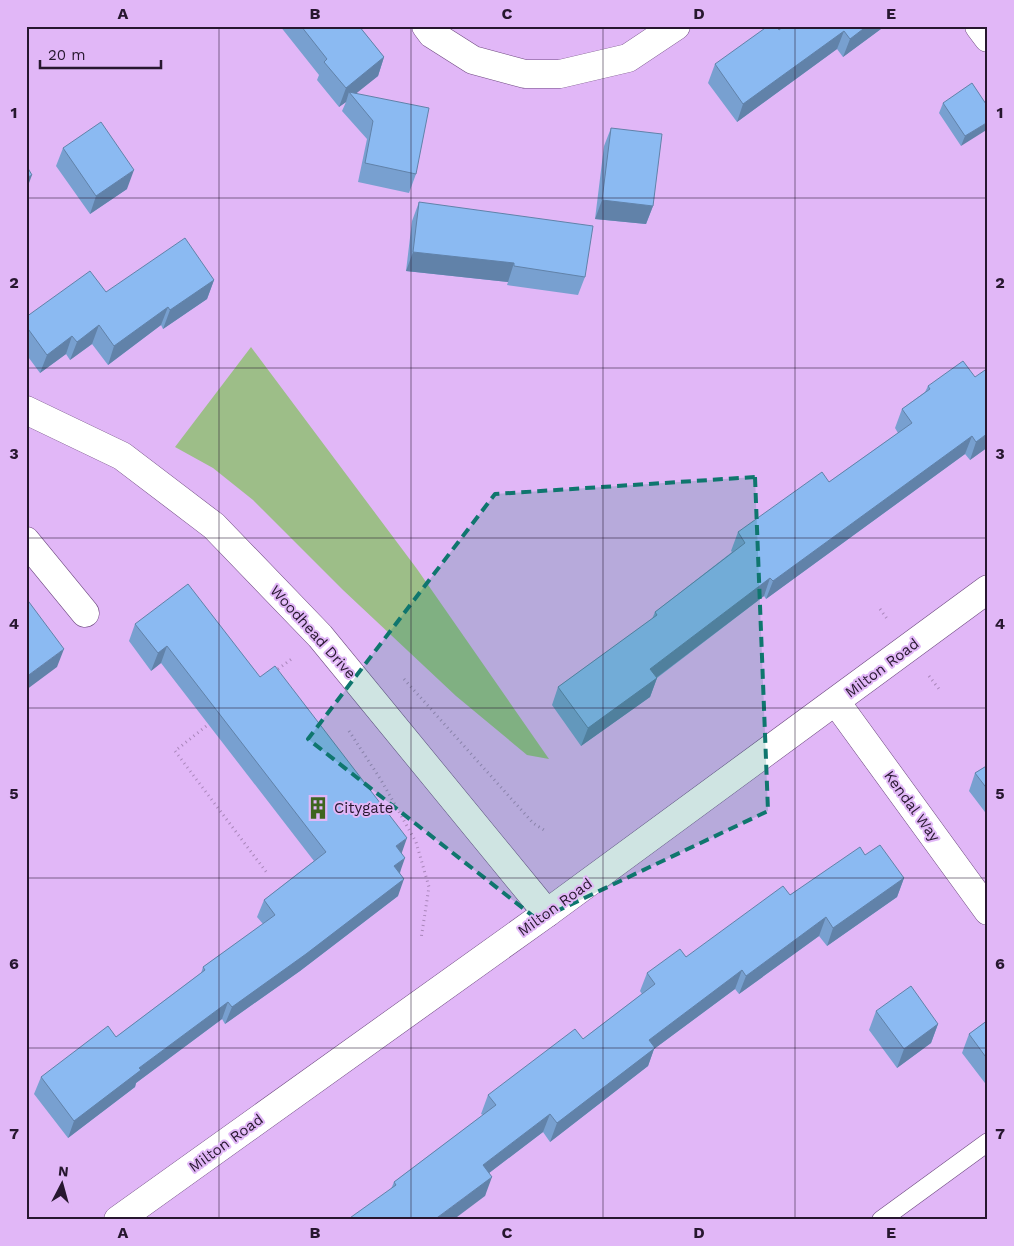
<svg xmlns="http://www.w3.org/2000/svg" width="1014" height="1246" font-family="'Work Sans',sans-serif">
  <rect width="100%" height="100%" fill="#e1b7f7"/>
  <path fill="#9dbe88" d="M251,347L417,569L549,759L527,755L456,696L343,590L253,500L213,468L175,447Z"/>
  <g fill="none" stroke-linecap="round" stroke-linejoin="round">
    <defs>
      <path id="lane" d="M881,1220L988,1142"/>
      <path id="street" d="M426,26L432,34L473,60L525,74H560L628,58L676,26
        M979,26L988,38
        M26,410L122,456L214,526L320,636L547,913
        M26,541L85,613
        M836,702L988,911"/>
      <path id="primary" d="M118,1220L547,913L988,589"/>
    </defs>
    <use href="#lane" stroke="#6e4981" stroke-width="19"/>
    <use href="#street" stroke="#6e4981" stroke-width="29"/>
    <use href="#primary" stroke="#6e4981" stroke-width="29"/>
    <path stroke="#a986ba" stroke-width="3" stroke-dasharray="1 4" stroke-linecap="butt" d="M880,609L888,620
      M274,672L293,658
      M929,676L939,689
      M404,679L533,823L547,832
      M210,723L175,751L267,873
      M349,731L381,780L416,842L429,887L421,939"/>
    <use href="#lane" stroke="#fff" stroke-width="18"/>
    <use href="#street" stroke="#fff" stroke-width="28"/>
    <use href="#primary" stroke="#fff" stroke-width="28"/>
  </g>
  <path fill="#78a0d0" d="M280,26H359L384,57L378,76L356,93L416,174L409,193L358,182L367,139L342,111L346,102L339,107L317,80L319,75Z
    M885,26L843,57L837,49L737,122L708,83L715,64L779,30Z
    M943,103L988,107L961,146L939,113Z
    M611,128L653,206L646,224L595,219L604,146Z
    M63,148L127,189L90,214L56,166Z
    M419,202L585,277L578,295L507,285L508,282L406,271L412,221Z
    M214,280L207,299L163,329L161,325L108,365L92,344L70,360L66,354L40,373L26,354V317L106,292Z
    M928,386L988,447L970,460L965,454L766,599L764,596L657,678L650,697L581,746L552,705L558,687L652,619L655,612L732,552L731,551L738,532L829,482L898,433L895,428L902,409L925,392Z
    M135,624L260,677L402,853L398,896L300,971L225,1024L222,1019L136,1083L135,1087L68,1138L34,1094L41,1077L116,1037L201,973L203,967L263,924L257,917L264,900L314,861L161,663L151,671L129,641Z
    M988,765V816L969,791L975,773Z
    M865,855L904,878L897,897L827,946L819,936L739,994L735,989L654,1049L648,1066L550,1142L543,1132L489,1173L485,1196L391,1189L394,1182L483,1115L481,1114L488,1095L583,1039L642,994L640,991L647,973L686,957L790,895Z
    M876,1011L938,1024L931,1043L897,1068L869,1030Z
    M988,1020V1087L962,1053L969,1034Z"/>
  <path fill="#6182a9" d="M867,26H885L843,57L850,39Z
    M844,31L837,49L737,122L743,104Z
    M384,57L378,76L353,96L349,92L346,102L339,107L346,88Z
    M988,122V129L961,146L965,136Z
    M134,170L127,189L90,214L96,196Z
    M32,175L26,191V178Z
    M602,200L653,206L646,224L595,219Z
    M413,252L514,263L508,282L406,271Z
    M214,280L207,299L163,329L170,310Z
    M168,307L161,325L108,365L114,346Z
    M99,325L92,344L70,360L77,342Z
    M72,336L66,354L40,373L47,355Z
    M988,433V447L970,460L976,442Z
    M972,436L965,454L766,599L773,581Z
    M770,578L764,596L644,687L657,678L650,697L581,746L588,728L650,669Z
    M167,646L161,663L151,671L158,653Z
    M64,649L57,667L26,690V677Z
    M407,838L401,855L396,846Z
    M405,858L399,875L394,866Z
    M904,878L897,897L827,946L833,928Z
    M404,879L398,896L300,971L225,1024L232,1007Z
    M826,917L819,936L739,994L746,976Z
    M742,970L735,989L654,1049L648,1066L550,1142L557,1123L649,1040Z
    M228,1002L222,1019L136,1083L135,1087L68,1138L74,1121L139,1068Z
    M938,1024L931,1043L897,1068L904,1049Z
    M550,1114L543,1132L476,1183L483,1165Z
    M492,1177L485,1196L453,1220H434Z"/>
  <path fill="#8bbaf2" stroke="#6182a9" d="M301,26H359L384,57L346,88L324,62L327,59Z
    M768,26H776L779,30L784,26H867L850,39L844,31L743,104L715,64Z
    M972,83L988,107V122L965,136L943,103Z
    M349,92L429,108L416,174L365,163L373,121Z
    M101,122L134,170L96,196L63,148Z
    M611,128L662,134L653,206L602,200Z
    M26,165L32,175L26,178Z
    M419,202L593,226L585,277L514,266V263L413,252Z
    M185,238L214,280L170,310L168,307L114,346L99,325L77,342L72,336L47,355L26,326V317L90,271L106,292Z
    M963,361L975,377L988,368V433L976,442L972,436L773,581L770,578L650,669L657,678L588,728L558,687L657,615L655,612L745,543L738,532L822,472L829,482L912,423L902,409L930,389L928,386Z
    M188,584L260,677L275,666L407,838L396,846L405,858L394,866L404,879L306,954L232,1007L228,1002L139,1068L141,1070L74,1121L41,1077L108,1026L116,1037L205,970L203,967L275,915L264,900L326,852L167,646L158,653L135,624Z
    M26,598L64,649L26,677Z
    M988,765V790L975,773Z
    M880,845L904,878L833,928L826,917L746,976L742,970L649,1040L655,1048L557,1123L550,1114L483,1165L492,1177L434,1220H347L396,1185L394,1182L496,1105L488,1095L575,1029L583,1039L655,984L647,973L680,949L686,957L783,886L790,895L860,847L865,855Z
    M911,986L938,1024L904,1049L876,1011Z
    M988,1020V1060L969,1034Z"/>
  <path fill="#0f766e" fill-opacity="0.2" stroke="#0f766e" stroke-width="4" stroke-dasharray="10 6" stroke-linejoin="round" d="M755,477L768,811L538,920L308,739L495,494Z"/>
  <path fill="none" stroke="#27172f" stroke-width="1" stroke-opacity="0.55" d="M219,26V1220M411,26V1220M603,26V1220M795,26V1220M26,198H988M26,368H988M26,538H988M26,708H988M26,878H988M26,1048H988"/>
  <defs>
    <symbol id="building-bare" viewBox="-9 -9 18 18"><path d="M-4-6H4V6H1V3H-1V6H-4ZM-2.5-4.3h1.7v1.8h-1.7ZM.8-4.3h1.7v1.8H.8ZM-2.5-1h1.7V.8h-1.7ZM.8-1h1.7V.8H.8Z" fill="#3e651f" stroke="#e1b7f7" stroke-width="2.5" paint-order="stroke"/></symbol>
  </defs>
  <g fill-rule="evenodd">
    <use href="#building-bare" x="302" y="792" width="32" height="32"/>
  </g>
  <g text-anchor="middle" dominant-baseline="central" stroke-width="4" stroke-linejoin="round" paint-order="stroke">
    <g font-size="15" fill="#27172f" stroke="#e1b7f7">
      <text transform="translate(313 632) rotate(48)">Woodhead Drive</text>
      <text transform="translate(882 668) rotate(-37)">Milton Road</text>
      <text transform="translate(912 806) rotate(54)">Kendal Way</text>
      <text transform="translate(555 907) rotate(-36)">Milton Road</text>
      <text transform="translate(226 1143) rotate(-36)">Milton Road</text>
    </g>
    <g font-size="15" fill="#27172f" stroke="#e1b7f7" text-anchor="start">
      <text x="334" y="808">Citygate</text>
    </g>
  </g>
  <rect width="1014" height="1246" fill="none" stroke="#e1b7f7" stroke-width="55"/>
  <g transform="translate(62 1184) rotate(6)" stroke="#e1b7f7" stroke-width="4" paint-order="stroke">
  <path d="M0-4L9 19L0 12L-9 19Z" fill="#27172f"/>
  <text y="-8" font-size="14" font-weight="bold" text-anchor="middle" fill="#27172f">N</text>
  </g>
  <path d="M40 60v8h121v-8" fill="none" stroke="#27172f" stroke-width="2.5"/>
  <text x="48" y="60" font-size="15" fill="#27172f" stroke="#e1b7f7" stroke-width="4" paint-order="stroke">20 m</text>
  <rect x="28" y="28" width="958" height="1190" fill="none" stroke="#27172f" stroke-width="2"/>
  <g font-size="16" text-anchor="middle" font-weight="bold" fill="#27172f">
    <text x="123" y="19">A</text>
    <text x="315" y="19">B</text>
    <text x="507" y="19">C</text>
    <text x="699" y="19">D</text>
    <text x="891" y="19">E</text>
    <text x="14" y="118">1</text>
    <text x="1000" y="118">1</text>
    <text x="14" y="288">2</text>
    <text x="1000" y="288">2</text>
    <text x="14" y="459">3</text>
    <text x="1000" y="459">3</text>
    <text x="14" y="629">4</text>
    <text x="1000" y="629">4</text>
    <text x="14" y="799">5</text>
    <text x="1000" y="799">5</text>
    <text x="14" y="969">6</text>
    <text x="1000" y="969">6</text>
    <text x="14" y="1139">7</text>
    <text x="1000" y="1139">7</text>
    <text x="123" y="1238">A</text>
    <text x="315" y="1238">B</text>
    <text x="507" y="1238">C</text>
    <text x="699" y="1238">D</text>
    <text x="891" y="1238">E</text>
  </g>
</svg>
